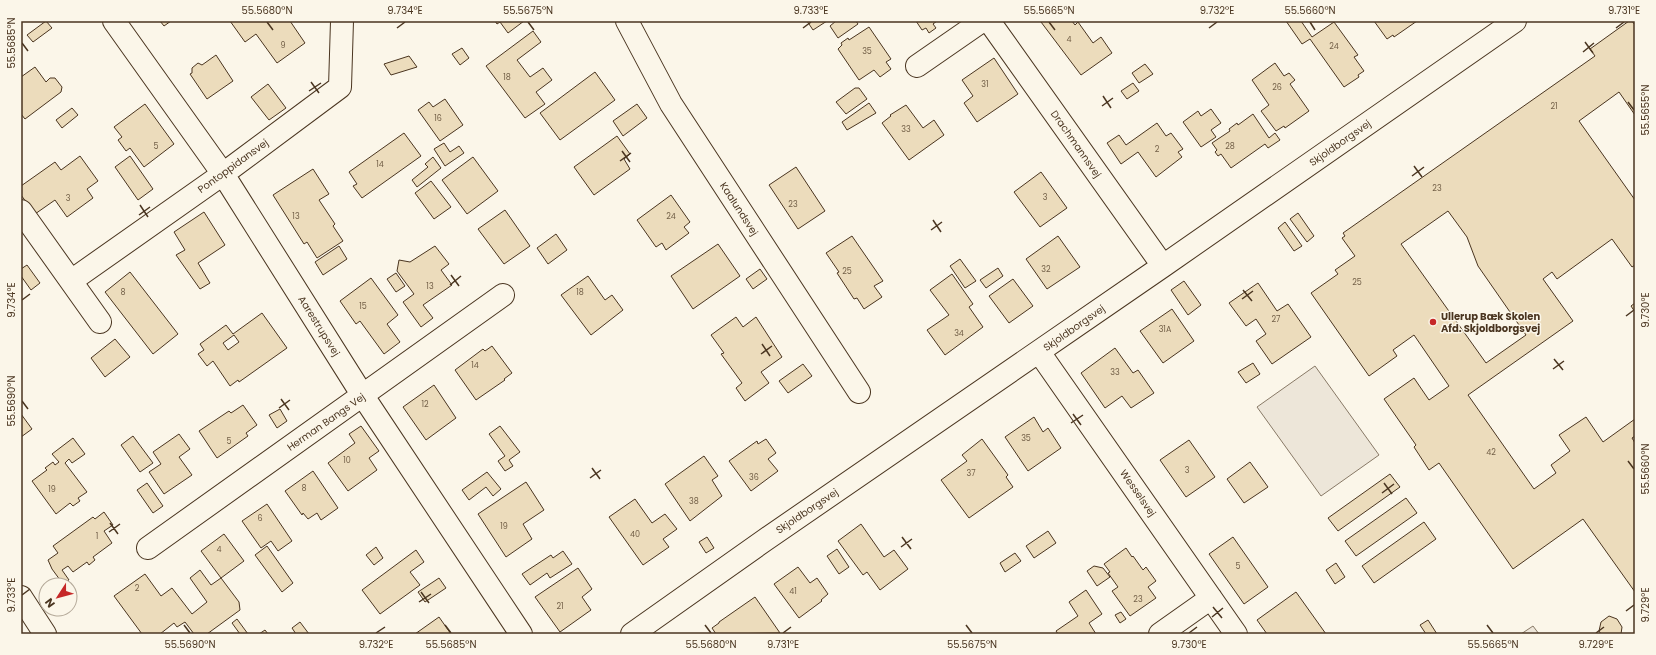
<svg xmlns="http://www.w3.org/2000/svg" width="1656" height="655" font-family="Poppins,sans-serif">
  <rect width="100%" height="100%" fill="#fbf6e9"/>
  <path fill="#ede6d9" stroke="#887966" d="M1315,366L1379,455L1321,496L1257,407Z
    M1533,626L1539,634H1521Z"/>
  <path fill="#ecdcbc" stroke="#4a3520" fill-rule="evenodd" d="M46,21L52,28L33,42L27,35Z
    M160,21H171L164,26Z
    M230,21H290L305,43L277,63L256,34L245,42Z
    M495,21H524L508,33L500,22L497,24Z
    M807,21H827L813,30Z
    M836,21H856L858,24L838,38L830,26Z
    M916,21H937L933,24L936,28L929,33L926,28L922,30Z
    M1042,21H1072L1075,25L1078,22L1093,43L1101,37L1112,53L1081,75L1041,22Z
    M1286,21H1301L1312,37L1334,22L1358,55L1354,57L1364,71L1358,75L1359,77L1344,87L1310,39L1302,44Z
    M1374,21H1417L1394,37L1393,35L1387,39Z
    M1629,21H1632L1635,25V115L1619,92L1579,121L1635,200V265L1632,267L1612,239L1557,279L1552,272L1543,279L1573,321L1468,395L1534,489L1556,473L1551,465L1570,451L1559,435L1586,417L1603,442L1635,419V436L1632,438L1635,443V592L1583,519L1513,569L1439,463L1429,470L1414,447L1416,445L1384,399L1414,378L1429,400L1449,386L1414,335L1393,350L1397,356L1369,376L1311,293L1338,274L1335,270L1355,256L1342,238L1345,236L1343,233L1595,56L1590,49ZM1448,211L1467,237L1478,266L1526,335L1486,363L1401,244Z
    M869,27L891,59L886,62L891,69L880,77L874,70L859,80L838,49L842,45L841,43L848,38L849,40Z
    M533,31L541,42L517,60L530,77L543,68L552,80L536,92L545,104L525,118L486,66Z
    M462,48L469,58L460,65L452,54Z
    M216,55L233,81L207,99L190,74L192,73V68L198,63L202,65Z
    M409,56L417,67L391,75L384,64Z
    M994,58L1018,94L977,122L964,103L973,96L962,80Z
    M1275,63L1284,76L1289,73L1295,80L1290,84L1309,111L1285,128L1284,126L1276,131L1261,111L1269,105L1252,80Z
    M1145,64L1153,74L1139,83L1132,73Z
    M35,67L46,82L50,78H55L62,87L61,92L25,119L21,114V77Z
    M595,72L615,100L560,140L540,113Z
    M1133,83L1139,91L1127,99L1121,91Z
    M268,84L286,108L269,120L251,97Z
    M855,88H859L867,99L846,114L836,102Z
    M445,99L463,125L440,141L418,110L429,102L433,107Z
    M869,103L876,113L847,130L842,122Z
    M145,104L174,144L144,167L130,148L126,151L118,140L122,137L114,127Z
    M637,104L647,118L623,136L613,121Z
    M906,105L923,128L934,120L944,135L909,160L882,123L891,116L890,115Z
    M72,108L78,115L62,128L56,120Z
    M1211,109L1221,123L1211,130L1216,137L1201,147L1183,122L1198,111L1201,116Z
    M1253,114L1269,138L1275,133L1280,140L1268,148L1265,144L1231,168L1221,154L1218,156L1215,152L1217,150L1212,143L1230,131L1229,129L1237,123L1238,125Z
    M1157,123L1166,136L1171,133L1183,149L1178,152L1182,157L1156,177L1138,152L1121,164L1107,143L1119,135L1126,145Z
    M404,133L421,156L362,198L353,186L357,184L349,172Z
    M617,136L630,154L624,159L630,169L594,195L574,167Z
    M444,143L450,152L459,146L464,153L445,166L434,149Z
    M80,156L98,181L87,189L93,198L67,217L55,200L35,214L21,195V186L55,162L61,170Z
    M130,156L153,189L138,200L115,167Z
    M433,157L441,168L417,187L412,180L428,167L425,164Z
    M473,157L498,191L467,214L442,180Z
    M796,167L825,211L798,229L769,185Z
    M313,169L329,194L319,200L335,224L333,226L343,241L317,258L307,242L304,244L273,195Z
    M1041,172L1067,208L1040,227L1014,192Z
    M431,181L451,207L434,219L415,193Z
    M671,195L690,222L684,227L689,233L666,250L662,243L656,247L637,220Z
    M505,210L530,246L504,264L478,229Z
    M204,212L225,245L198,263L210,283L200,289L176,255L185,250L174,232Z
    M1298,213L1314,236L1307,242L1290,219Z
    M1285,222L1302,246L1294,251L1278,228Z
    M556,234L567,250L548,264L537,248Z
    M852,236L883,281L874,286L882,297L864,309L857,298L854,299L837,273L839,272L826,253Z
    M1058,236L1080,267L1047,289L1026,259Z
    M718,244L740,276L693,309L671,276Z
    M339,246L347,259L323,275L315,262Z
    M435,246L449,264L441,270L452,285L423,305L433,318L421,327L403,302L414,294L397,271L399,260L410,262Z
    M960,259L976,281L965,288L950,266Z
    M27,265L40,283L31,290L21,276V269Z
    M998,268L1003,276L986,288L980,280Z
    M760,269L767,279L753,289L746,279Z
    M130,272L178,334L153,354L105,292Z
    M396,273L405,286L396,292L387,279Z
    M952,274L973,304L969,307L983,327L945,355L927,330L949,315L930,290Z
    M588,276L605,300L612,295L623,310L591,335L561,295Z
    M371,278L398,315L387,324L400,342L384,354L360,321L356,324L340,301Z
    M1013,279L1033,306L1009,323L989,296Z
    M1184,281L1201,305L1188,315L1171,290Z
    M1258,283L1277,311L1288,304L1311,337L1272,364L1256,341L1266,334L1256,319L1246,326L1229,303Z
    M1635,303V312L1631,306Z
    M1172,309L1194,341L1163,363L1140,331Z
    M262,313L287,348L239,382L238,380L230,386L213,361L207,366L198,354L204,350L200,344L226,325L233,334ZM234,335L239,342L228,350L223,343Z
    M736,317L743,327L756,317L782,357L761,372L769,383L745,401L736,388L742,383L721,354L724,353L711,335Z
    M115,339L130,357L105,377L91,358Z
    M492,346L512,373L504,379L505,380L476,400L455,370L483,349L485,351Z
    M1115,348L1133,373L1138,370L1154,393L1131,408L1122,396L1105,408L1081,373Z
    M1253,363L1260,374L1246,383L1238,372Z
    M803,364L812,376L788,393L779,381Z
    M434,385L456,418L426,440L403,407Z
    M243,405L257,425L246,433L248,436L217,458L199,431L229,411L231,413Z
    M280,409L287,421L277,428L269,415Z
    M21,414L32,429L21,437Z
    M1034,417L1043,432L1048,428L1061,448L1028,471L1005,437Z
    M361,426L379,451L369,458L377,470L348,491L328,463L355,443L349,434Z
    M500,426L520,452L509,460L513,466L505,471L498,461L505,456L489,434Z
    M179,434L190,449L179,457L192,475L164,494L149,472L161,464L153,452Z
    M133,436L153,463L140,472L121,445Z
    M73,438L85,454L72,463L69,459L65,463L87,492L78,498L80,501L73,506L70,503L56,514L32,481L47,470L45,468L53,462L55,465L59,462L52,454Z
    M766,439L776,453L768,459L778,471L751,491L729,461L757,441L758,444Z
    M982,439L1008,475L1006,477L1013,487L969,518L941,480L967,461L962,455Z
    M1189,440L1215,477L1186,497L1160,460Z
    M704,456L718,476L712,480L722,496L690,521L665,484Z
    M1250,462L1268,487L1244,503L1227,479Z
    M313,471L338,508L321,520L317,513L308,519L303,513L302,515L285,491Z
    M487,472L501,489L493,496L486,487L469,500L462,490Z
    M1390,474L1400,487L1338,531L1328,518Z
    M526,482L544,510L523,524L532,539L506,557L478,514Z
    M147,483L163,506L153,513L137,490Z
    M1406,498L1417,513L1356,556L1345,541Z
    M635,499L652,523L665,514L677,529L663,539L669,547L643,565L609,517Z
    M267,504L292,541L278,551L271,541L261,548L242,521Z
    M104,512L113,525L104,531L112,543L93,557L95,560L89,565L87,562L73,572L68,566L62,570L69,580L63,584L52,569L48,560L58,553L53,546L93,517L95,519Z
    M1424,522L1436,539L1374,583L1362,566Z
    M861,524L884,557L894,550L908,569L880,590L867,572L863,575L838,541Z
    M1048,531L1056,543L1034,558L1026,546Z
    M224,534L244,561L221,578L201,551Z
    M707,537L714,548L706,553L699,542Z
    M1233,537L1268,587L1244,604L1209,554Z
    M267,546L293,583L282,592L255,555Z
    M376,547L383,558L374,565L366,555Z
    M1126,548L1132,557L1133,556L1143,570L1146,567L1156,581L1148,587L1156,598L1130,616L1112,591L1118,587L1108,573L1110,572L1104,564Z
    M837,549L849,567L839,574L827,556Z
    M416,550L424,562L410,572L420,585L380,614L362,590Z
    M563,551L572,564L550,578L547,573L530,585L522,574L551,555L553,558Z
    M1015,553L1021,561L1005,572L1000,563Z
    M1336,563L1345,577L1335,584L1326,570Z
    M1094,566L1103,568L1110,577L1097,586L1087,571Z
    M798,567L810,583L817,578L828,594L821,600L822,601L799,618L774,584Z
    M578,568L592,589L582,597L591,610L560,632L535,597Z
    M200,570L211,585L221,578L239,602L240,610L207,634H194L185,622L177,627L174,623L160,634H142L114,596L145,574L161,596L172,588L192,614L207,602L190,578Z
    M439,578L446,588L425,602L418,592Z
    M1086,590L1102,614L1089,623L1096,634H1058L1056,631L1078,616L1069,602Z
    M1296,592L1326,634H1267L1257,620Z
    M755,597L780,633L716,634L712,628L719,623V622Z
    M1121,612L1126,619L1120,623L1115,615Z
    M1609,616L1617,619L1622,627L1621,634H1601L1599,631L1601,622Z
    M439,617L451,634H415Z
    M237,619L248,634H240L232,623Z
    M1428,620L1437,634H1426L1420,625Z
    M300,622L309,634H296L292,628Z
    M265,630L268,634H259Z"/>
  <g fill="none" stroke-linecap="round" stroke-linejoin="round">
    <defs>
      <path id="minor" d="M114,21L223,174L363,396L521,634
        M627,21L671,104L859,392
        M989,21L1163,266
        M917,66L982,21
        M21,211L100,322
        M71,281L223,174L340,87L342,21
        M1039,352L1236,634
        M148,548L503,295
        M21,597L45,634
        M632,634L765,540L1163,266L1515,21
        M1160,634L1211,598"/>
    </defs>
    <use href="#minor" stroke="#4a3520" stroke-width="24"/>
    <use href="#minor" stroke="#fbf6e9" stroke-width="22"/>
  </g>
  <path fill="none" stroke="#4a3520" stroke-width="1.5" d="M267,22L273,30M528,22L534,30M1049,22L1055,30M1310,22L1315,30M397,28L405,22M803,28L811,22M1209,28L1217,22M1616,28L1624,22M1585,42L1593,53M22,43L28,51M1583,52L1594,43M311,82L319,93M309,91L321,83M1103,96L1111,108M1628,102L1634,110M1102,106L1113,98M622,151L630,162M620,161L631,153M1414,166L1422,177M1412,176L1424,167M140,205L148,217M139,215L150,207M933,220L941,232M931,230L942,222M451,275L459,286M450,285L461,276M1243,290L1252,301M1242,299L1253,291M22,300L30,294M1626,316L1634,310M762,344L770,356M761,354L772,346M1554,359L1563,370M1553,369L1564,361M281,399L289,410M22,401L28,409M279,408L290,400M1073,414L1081,425M1071,423L1083,415M1628,461L1634,469M592,468L600,479M590,478L601,470M1384,483L1392,494M1382,493L1394,484M110,523L118,534M109,532L120,524M902,537L911,549M901,547L912,539M421,592L429,603M22,595L30,589M419,602L431,594M1213,607L1222,618M1626,611L1634,605M1212,617L1223,608M184,625L190,633M445,625L451,633M705,625L711,633M966,625L972,633M1487,625L1493,633M376,633L385,627M783,633L791,627M1189,633L1197,627M1596,633L1604,627"/>
  <circle fill="#c62828" stroke="#fbf6e9" stroke-width="1.5" cx="1433" cy="322" r="4"/>
  <g text-anchor="middle" dominant-baseline="central" stroke-width="3" stroke-linejoin="round" paint-order="stroke">
    <g font-size="8" fill="#725f47">
      <text x="1069" y="39">4</text>
      <text x="283" y="45">9</text>
      <text x="1334" y="46">24</text>
      <text x="867" y="51">35</text>
      <text x="507" y="77">18</text>
      <text x="985" y="84">31</text>
      <text x="1277" y="87">26</text>
      <text x="1554" y="106">21</text>
      <text x="438" y="118">16</text>
      <text x="906" y="129">33</text>
      <text x="156" y="146">5</text>
      <text x="1230" y="146">28</text>
      <text x="1157" y="149">2</text>
      <text x="380" y="164">14</text>
      <text x="1437" y="188">23</text>
      <text x="1045" y="197">3</text>
      <text x="68" y="198">3</text>
      <text x="793" y="204">23</text>
      <text x="296" y="216">13</text>
      <text x="671" y="216">24</text>
      <text x="1046" y="269">32</text>
      <text x="847" y="271">25</text>
      <text x="1357" y="282">25</text>
      <text x="430" y="286">13</text>
      <text x="123" y="292">8</text>
      <text x="580" y="292">18</text>
      <text x="363" y="306">15</text>
      <text x="1276" y="319">27</text>
      <text x="1165" y="329">31A</text>
      <text x="959" y="333">34</text>
      <text x="475" y="365">14</text>
      <text x="1115" y="372">33</text>
      <text x="425" y="404">12</text>
      <text x="1026" y="438">35</text>
      <text x="229" y="441">5</text>
      <text x="1491" y="452">42</text>
      <text x="347" y="460">10</text>
      <text x="1187" y="470">3</text>
      <text x="971" y="473">37</text>
      <text x="754" y="477">36</text>
      <text x="304" y="488">8</text>
      <text x="52" y="489">19</text>
      <text x="694" y="501">38</text>
      <text x="260" y="518">6</text>
      <text x="504" y="526">19</text>
      <text x="635" y="534">40</text>
      <text x="97" y="536">1</text>
      <text x="219" y="549">4</text>
      <text x="1238" y="566">5</text>
      <text x="137" y="588">2</text>
      <text x="793" y="591">41</text>
      <text x="1138" y="599">23</text>
      <text x="560" y="606">21</text>
    </g>
    <g font-size="10" fill="#4a3520" stroke="#fbf6e9">
      <text transform="translate(1340 143) rotate(-35)">Skjoldborgsvej</text>
      <text transform="translate(1076 144) rotate(55)">Drachmannsvej</text>
      <text transform="translate(233 166) rotate(-36)">Pontoppidansvej</text>
      <text transform="translate(739 209) rotate(57)">Kaalundsvej</text>
      <text transform="translate(319 326) rotate(58)">Aarestrupsvej</text>
      <text transform="translate(1074 328) rotate(-35)">Skjoldborgsvej</text>
      <text transform="translate(326 422) rotate(-35)">Herman Bangs Vej</text>
      <text transform="translate(1138 493) rotate(55)">Wesselsvej</text>
      <text transform="translate(807 511) rotate(-34)">Skjoldborgsvej</text>
    </g>
    <g font-size="10" font-weight="bold" fill="#4a3520" stroke="#fbf6e9" text-anchor="start">
      <text x="1441" y="316">Ullerup Bæk Skolen<tspan x="1441" dy="12">Afd. Skjoldborgsvej</tspan></text>
    </g>
  </g>
  <rect width="1656" height="655" fill="none" stroke="#fbf6e9" stroke-width="44"/>
  <g transform="translate(58 597) rotate(234)"><circle r="19" fill="#fbf6e9" stroke="#b4a999"/>
  <path d="M0-3L7 15L0 10L-7 15Z" fill="#c62828"/>
  <text y="-6" font-size="11" font-weight="bold" text-anchor="middle" fill="#4a3520">N</text>
  </g>
  <rect x="22" y="22" width="1612" height="611" fill="none" stroke="#4a3520" stroke-width="1.5"/>
  <g font-size="10" text-anchor="middle" fill="#4a3520">
    <text x="267" y="14">55.5680°N</text>
    <text x="405" y="14">9.734°E</text>
    <text x="528" y="14">55.5675°N</text>
    <text x="811" y="14">9.733°E</text>
    <text x="1049" y="14">55.5665°N</text>
    <text x="1217" y="14">9.732°E</text>
    <text x="1310" y="14">55.5660°N</text>
    <text x="1624" y="14">9.731°E</text>
    <text transform="translate(11 43) rotate(-90)" y="4">55.5685°N</text>
    <text transform="translate(1645 110) rotate(-90)" y="4">55.5655°N</text>
    <text transform="translate(11 300) rotate(-90)" y="4">9.734°E</text>
    <text transform="translate(1645 310) rotate(-90)" y="4">9.730°E</text>
    <text transform="translate(11 401) rotate(-90)" y="4">55.5690°N</text>
    <text transform="translate(1645 469) rotate(-90)" y="4">55.5660°N</text>
    <text transform="translate(11 595) rotate(-90)" y="4">9.733°E</text>
    <text transform="translate(1645 605) rotate(-90)" y="4">9.729°E</text>
    <text x="190" y="648">55.5690°N</text>
    <text x="376" y="648">9.732°E</text>
    <text x="451" y="648">55.5685°N</text>
    <text x="711" y="648">55.5680°N</text>
    <text x="783" y="648">9.731°E</text>
    <text x="972" y="648">55.5675°N</text>
    <text x="1189" y="648">9.730°E</text>
    <text x="1493" y="648">55.5665°N</text>
    <text x="1596" y="648">9.729°E</text>
  </g>
</svg>
